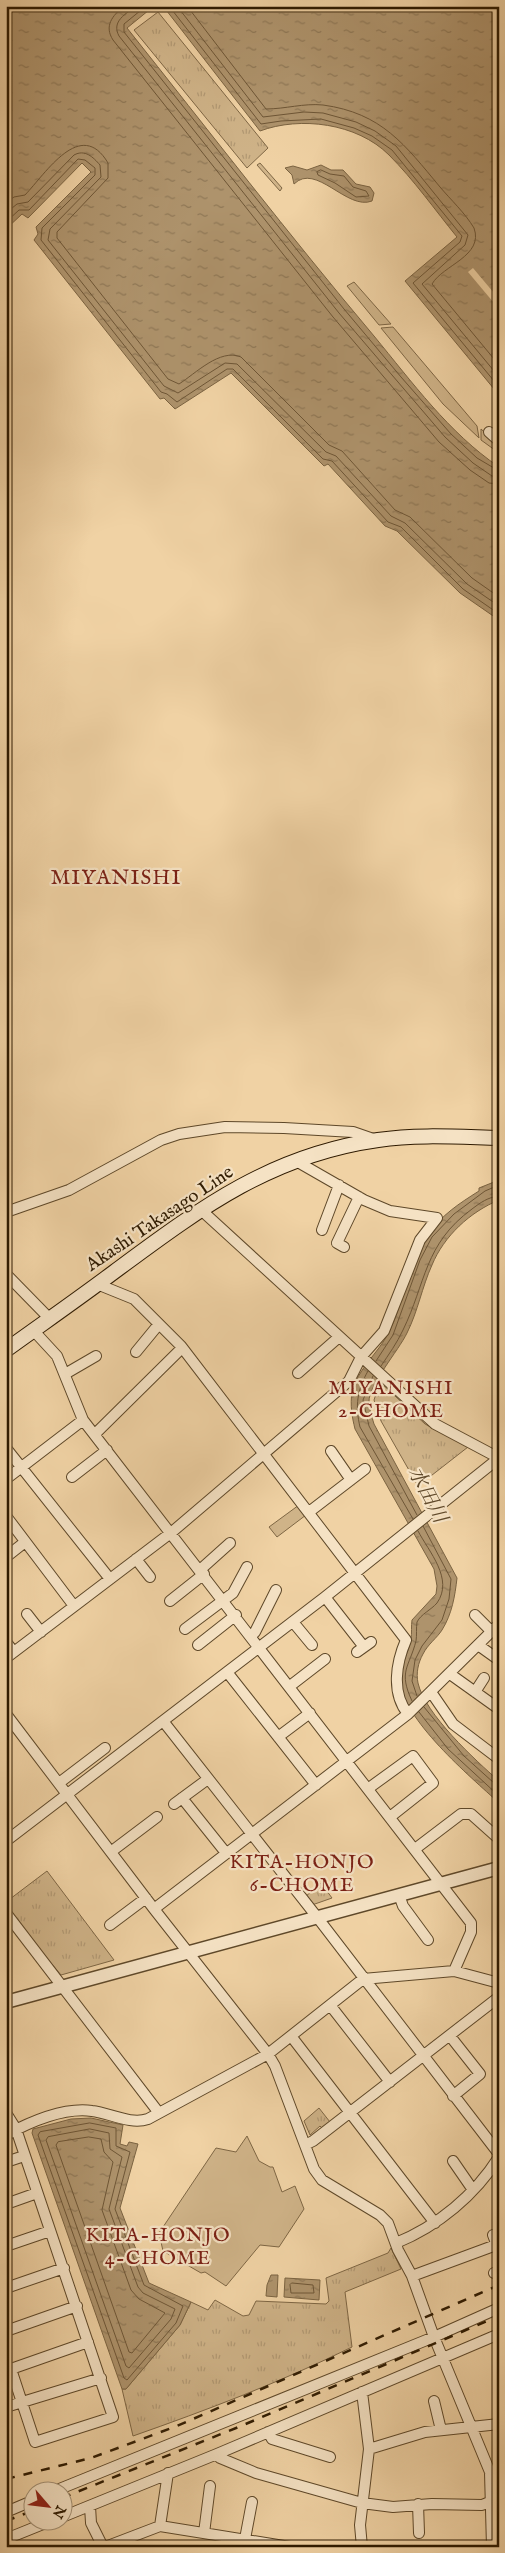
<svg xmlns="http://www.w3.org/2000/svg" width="505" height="2553" font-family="'IM FELL English','Noto Serif JP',serif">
  <defs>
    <pattern id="park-tufts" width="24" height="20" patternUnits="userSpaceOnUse" patternTransform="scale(1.25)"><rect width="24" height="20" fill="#cfb388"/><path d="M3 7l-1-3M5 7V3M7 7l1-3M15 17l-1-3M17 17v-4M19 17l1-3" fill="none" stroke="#b29974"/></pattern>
    <pattern id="water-ripples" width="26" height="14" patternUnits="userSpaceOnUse" patternTransform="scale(1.25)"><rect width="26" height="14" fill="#ae936c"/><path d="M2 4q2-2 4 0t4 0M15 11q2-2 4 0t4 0" fill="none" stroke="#8e7756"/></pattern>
  </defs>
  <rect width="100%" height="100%" fill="#f0d2a4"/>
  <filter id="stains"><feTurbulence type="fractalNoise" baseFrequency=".004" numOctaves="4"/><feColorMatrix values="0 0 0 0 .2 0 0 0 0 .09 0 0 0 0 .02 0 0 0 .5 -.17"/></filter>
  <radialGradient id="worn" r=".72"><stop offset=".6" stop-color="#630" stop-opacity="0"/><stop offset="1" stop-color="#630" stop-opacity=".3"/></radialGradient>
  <path fill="#cfb388" stroke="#7e6644" d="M260,163L282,188L280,191L257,165Z
    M354,282L391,324L379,325L347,286Z
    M393,327L477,426L479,438L443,404L381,328Z
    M481,429L499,445V453L481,440Z
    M299,1505L306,1515L277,1537L269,1527Z
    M247,2136L259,2161L270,2167H273L282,2192L295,2186L304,2209L279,2247L260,2245L226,2286L205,2272L201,2273L163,2251L159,2233L216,2148L236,2152Z"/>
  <path fill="url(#park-tufts)" stroke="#7e6644" d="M158,12L268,148L247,168L134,30Z
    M380,1382L425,1424L468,1447L418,1486L381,1421L374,1400Z
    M47,1871L114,1960L61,1975L6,1909V1902Z
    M321,1883L332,1898L312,1905L305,1897Z
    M319,2108L330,2122L323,2129L320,2126L310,2135L304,2121Z
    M391,2248L401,2269L345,2292L352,2347C281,2382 207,2410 133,2436L122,2389H126L180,2325L191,2302L208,2310L215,2300L243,2316L249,2315L256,2301L326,2304L329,2301L326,2278L388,2253Z"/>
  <path fill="url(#water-ripples)" stroke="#7b6341" d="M6,6H154L127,28C209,131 289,235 374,336C412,382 449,433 499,467V620L460,593L397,531L385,526L328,464L324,466L231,373L175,409L164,398L160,399L34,240L38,234L36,227L91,172L82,163L28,218L22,214L6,229Z
    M163,6H499V395L405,281L457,237C435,210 414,180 389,155C357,123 300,116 260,131Z
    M321,165L331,170H343L356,184L370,187L374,193L372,201C347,211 316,162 294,184L292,175L285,168L293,166L307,170Z
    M499,1180V1200C470,1212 444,1236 432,1265C422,1287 418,1311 407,1333C399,1350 368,1386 369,1402C369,1409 372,1417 374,1424L457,1578C455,1596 452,1614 442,1630C437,1638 428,1644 423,1654C418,1663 416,1673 418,1683C425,1714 475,1760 499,1781V1803C471,1777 401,1719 400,1679C400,1664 409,1653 411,1639C412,1633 411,1626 412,1620L436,1594L437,1586L434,1569L355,1429C352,1417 350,1405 352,1392C357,1370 378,1353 388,1334C405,1302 407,1264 428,1235C441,1215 460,1203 479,1191V1188Z
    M91,2118L123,2125L120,2144L127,2146L129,2142L138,2144L120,2208L149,2283L191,2302L180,2325L126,2389H122L32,2133L33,2129L71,2119Z
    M271,2275H278L277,2297L266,2296L267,2285Z
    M285,2278L320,2280L319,2300L284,2297Z"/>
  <path fill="#f0d2a4" d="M473,268L499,299V309L468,272Z"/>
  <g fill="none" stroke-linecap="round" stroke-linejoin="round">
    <path stroke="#6e5636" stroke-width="1" d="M124,6C112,16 104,26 113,40L333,317L439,442L470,470L489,483L499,484
      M136,6C126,14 111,21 119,36L339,313L445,437L473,463L492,476L499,477
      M146,6L124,24V32L344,309L401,377L451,434L477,458L499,471
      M169,6L261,124L281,121L321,119L354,128L372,136L392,150L462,236L460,242L413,283L499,387
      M177,6L263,117L304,112L323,113L356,122L375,131L396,146L468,235L465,245L422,284L499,377
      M187,6L266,109C285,109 304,103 323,105C382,113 405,145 440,187C451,200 465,213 474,228C484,256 443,265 432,284L499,365
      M321,170L330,174L344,176L353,187L366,191L369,196L356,197L335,183L318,175L317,172Z
      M6,203L14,197L25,195C46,173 81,117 108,163V178L57,232V238L168,379L179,384C195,374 220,348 241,357L329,445L342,451L395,510L410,517L472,578L499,597
      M6,213L17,204L28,202L74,155C85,149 93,157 100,165L101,177L50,229L48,240L164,386L178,393L225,363L237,364L326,452L336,456L391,516L405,523L467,584L499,606
      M6,222L19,210H29L78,159L85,160L95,168V175L42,228L41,240L161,392L167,394L177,402L227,369H233L323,459L332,461L388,522L401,527L463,589L499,614
      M376,1361L393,1335L420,1260L432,1237L454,1214L485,1191L499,1185
      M381,1366C389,1354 397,1343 403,1330C426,1283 424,1244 472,1209C480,1203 488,1197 499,1196
      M368,1371C357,1390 355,1406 360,1427L413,1519
      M373,1376L363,1400L369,1426L417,1515
      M417,1696L412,1681L415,1660L422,1646L442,1620L449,1599L451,1579L423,1526
      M412,1701C398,1671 409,1668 416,1641C417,1635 416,1628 417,1622C421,1614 431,1610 437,1603C454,1579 429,1552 418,1531
      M424,1707L464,1756L494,1783L499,1784
      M419,1712L448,1749L499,1796
      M90,2123L116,2128V2146L130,2152L115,2209L144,2285L183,2306L176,2323L127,2380L124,2378L38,2135L40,2132Z
      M90,2129L109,2133L110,2149L122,2157L109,2209L138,2287L143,2293L175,2309L171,2319L129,2368L126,2366L46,2140L48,2137Z
      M89,2137L101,2139L104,2152L113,2162L102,2210L131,2290L139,2299L165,2313L132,2353L129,2352L56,2145L58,2142Z
      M292,2283L313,2285L314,2293H291L290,2285Z"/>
    <defs>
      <path id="minor" d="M489,432L499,441
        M200,1209L435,1424L499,1458
        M6,1212L69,1190L161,1140L179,1134L225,1127L284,1128L353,1132L376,1140
        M322,1230L339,1185
        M344,1247L337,1243L359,1197
        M6,1274L50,1319
        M97,1284L134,1299L181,1346L406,1640C396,1663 391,1693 408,1714
        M33,1330L57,1356L83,1420L471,1923V1932L454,1971
        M136,1352L159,1324
        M298,1373L339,1337
        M65,1374L96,1356
        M95,1434L182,1348
        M6,1448L110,1579
        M331,1451L351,1480
        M72,1477L107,1450
        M6,1479L83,1420
        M309,1512L365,1469
        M6,1516L74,1606
        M6,1557L25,1542
        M136,1559L150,1577
        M201,1569L230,1543
        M325,1597L364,1647
        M170,1601L204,1574
        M27,1614L41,1632
        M475,1615L491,1631
        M293,1622L312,1645
        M185,1629L233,1593L247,1567
        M251,1636L255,1632L276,1590
        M6,1642L14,1652
        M198,1645L236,1615
        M478,1645L499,1660
        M357,1652L371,1642
        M6,1658L172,1532L349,1381L361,1357L384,1331L420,1240L437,1218L390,1211L364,1200L296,1161
        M227,1672L316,1785
        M450,1674L499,1709
        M290,1686L325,1659
        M431,1692L453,1724L499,1759
        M475,1692L484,1678
        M6,1714L154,1909L268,2054L275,2066L314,2169L322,2180L380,2215L388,2223L398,2250L412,2276L434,2337L490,2472L492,2547
        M163,1721L317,1917L499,2154
        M278,1737L310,1713
        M59,1783L105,1748
        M369,1788L413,1756L433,1783L390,1817
        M182,1798L226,1853
        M174,1804L208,1779
        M6,1841L325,1597L499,1458
        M415,1849L461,1814H471L499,1839
        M112,1851L157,1817
        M399,1895L403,1906L428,1940
        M154,1909L408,1714L499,1624
        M6,1913L159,2113
        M110,1925L146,1898
        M330,2005L390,2082
        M291,2036L435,2223
        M450,2036L480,2074L453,2096
        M6,2113L16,2129L113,2417L35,2442L11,2369L6,2367
        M6,2135C30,2122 64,2107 92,2111C110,2113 130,2125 148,2119L268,2054L363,1979L454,1971L499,1983
        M305,2145L313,2141L499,1997
        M453,2161L473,2190
        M6,2162L24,2156
        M6,2204L37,2193
        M493,2235L499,2251
        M396,2243C438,2226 475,2195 499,2157
        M6,2246L50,2231
        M494,2273L499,2271
        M412,2276L496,2245
        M6,2288L64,2268
        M6,2331L77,2306
        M11,2369L88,2342
        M434,2401L441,2430
        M6,2407L101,2378
        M268,2432L272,2439L330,2457
        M369,2449L425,2432L499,2424
        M217,2454L220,2458L256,2473L362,2503L393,2507L432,2504L482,2505L499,2498
        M57,2490L434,2337L499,2308
        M418,2504L419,2533
        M90,2506L91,2523L103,2547
        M6,2512L32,2501
        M62,2517L217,2454L499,2334
        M160,2526L290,2547
        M204,2533L210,2486
        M6,2539L53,2520
        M245,2539L252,2502
        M105,2547L160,2526L168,2473
        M362,2547L360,2525L369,2449L362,2392"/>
      <path id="tertiary" d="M6,2002L499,1868"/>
      <path id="secondary" d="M6,1350C42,1324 78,1299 114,1272C198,1210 270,1155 378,1140C418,1134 459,1137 499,1138"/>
    </defs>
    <use href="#minor" stroke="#5e4829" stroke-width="12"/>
    <use href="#tertiary" stroke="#5e4829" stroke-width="15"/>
    <use href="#secondary" stroke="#2e1a00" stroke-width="16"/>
    <use href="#minor" stroke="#f5e2c4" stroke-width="10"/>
    <use href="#tertiary" stroke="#f5e2c4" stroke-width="12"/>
    <use href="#secondary" stroke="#f5e2c4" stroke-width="14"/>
    <path stroke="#2e1a00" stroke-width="2.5" stroke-dasharray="9 9" stroke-linecap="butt" d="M6,2479L91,2458L177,2426L499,2285
      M62,2498L241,2426L499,2316
      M6,2521L32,2511"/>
  </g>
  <g text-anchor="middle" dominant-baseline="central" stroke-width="4.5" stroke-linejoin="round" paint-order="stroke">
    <g font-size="19" fill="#2e1a00" stroke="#f5e2c4">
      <text transform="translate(160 1219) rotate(-34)">Akashi Takasago Line</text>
    </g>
    <g font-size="20" letter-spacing="1" fill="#7a1f14" stroke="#f5e2c4">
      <text x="391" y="1388">MIYANISHI<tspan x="391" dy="23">2-CHOME</tspan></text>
      <text x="302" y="1862">KITA-HONJO<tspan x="302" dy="23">6-CHOME</tspan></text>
      <text x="158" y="2235">KITA-HONJO<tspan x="158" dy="23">4-CHOME</tspan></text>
    </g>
    <g font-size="20" font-style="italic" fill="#614a2b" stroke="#f5e2c4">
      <text transform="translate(427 1495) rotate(62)">水田川</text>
    </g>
    <g font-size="21" letter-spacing="1" fill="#7a1f14" stroke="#f5e2c4">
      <text x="116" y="878">MIYANISHI</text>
    </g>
  </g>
  <rect width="505" height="2553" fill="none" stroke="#f0d2a4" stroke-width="25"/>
  <rect x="8" y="8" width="490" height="2538" fill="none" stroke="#2e1a00" stroke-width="2.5"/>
  <rect x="12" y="12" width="480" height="2528" fill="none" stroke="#2e1a00"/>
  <g transform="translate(48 2506) rotate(118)"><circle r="24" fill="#f5e2c4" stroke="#a59276"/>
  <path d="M0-4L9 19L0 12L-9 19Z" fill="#8f2418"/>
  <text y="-8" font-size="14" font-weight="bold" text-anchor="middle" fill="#2e1a00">N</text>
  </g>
  <rect width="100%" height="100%" filter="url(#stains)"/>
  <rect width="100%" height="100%" fill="url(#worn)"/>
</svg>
